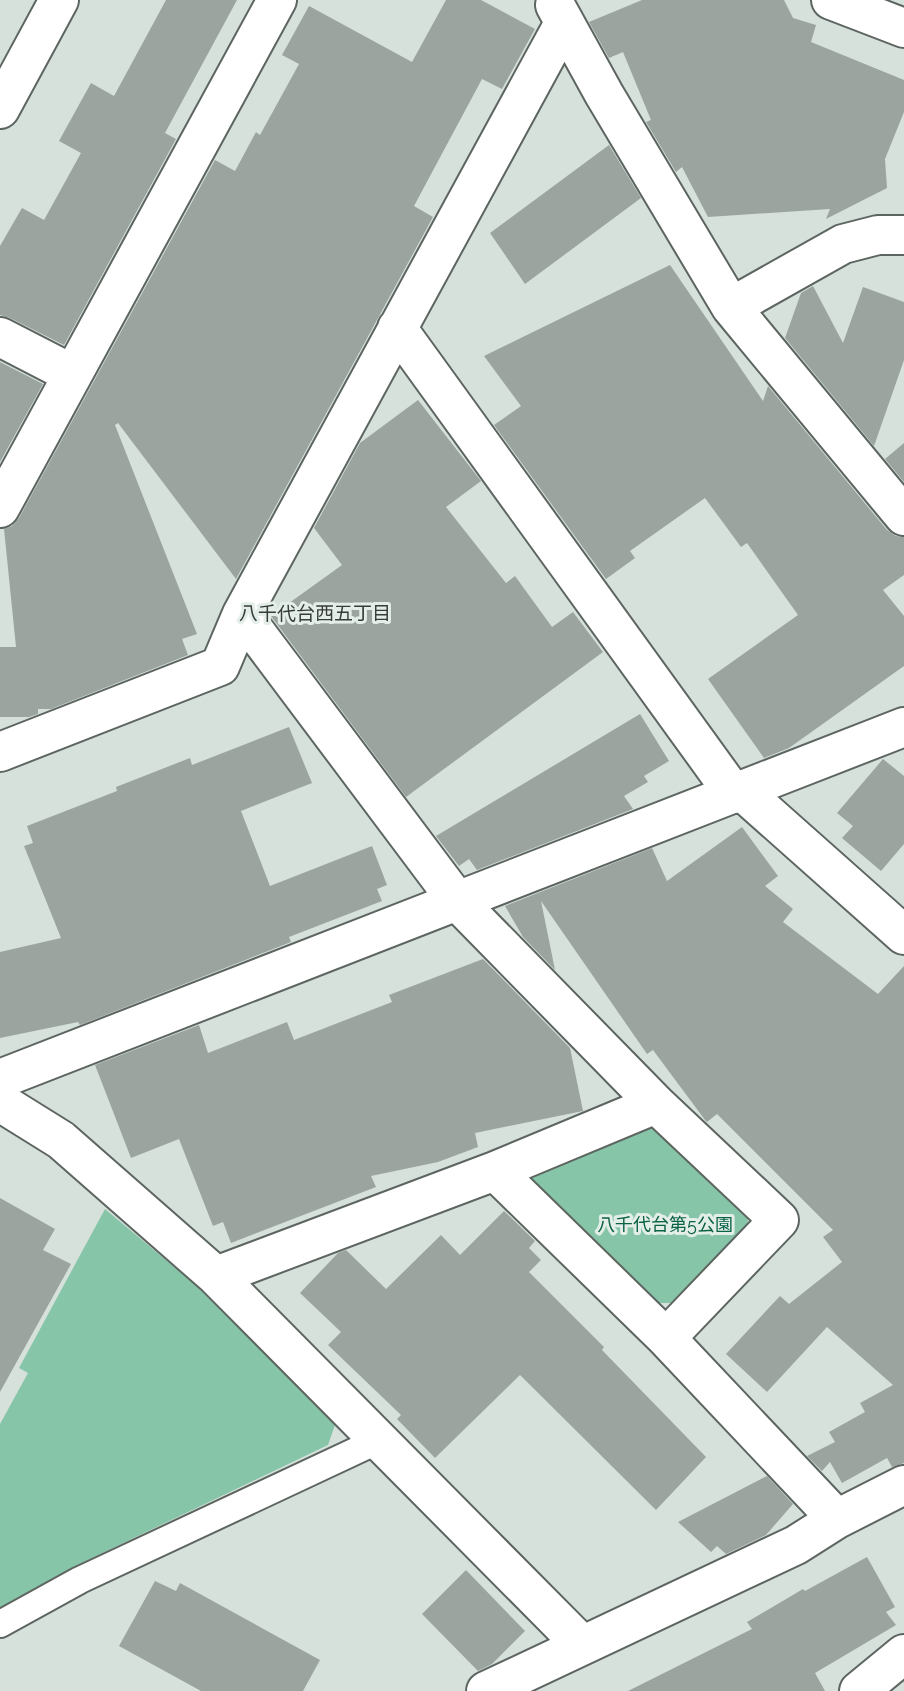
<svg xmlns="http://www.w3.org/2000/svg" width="904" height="1691" font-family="Raleway,'Noto Sans JP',sans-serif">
  <rect width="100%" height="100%" fill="#d7e1dc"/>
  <path fill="#87c5a8" d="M645,1123L662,1127L747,1211L749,1237L684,1303H650L527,1176Z
    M105,1209L197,1286L335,1425L328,1445L71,1568L0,1608V1424L28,1373L19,1368Z"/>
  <path fill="#9ba49f" d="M166,0H237L165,133L176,139L64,345L10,318L0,315V246L22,208L44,220L81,153L59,141L91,83L114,96Z
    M446,0H481L535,29L502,89L482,79L414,206L433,217L236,579L118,423L115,425L197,634L182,639L188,655L51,709H38V714L29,717H0V647H16L4,529L12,526L19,518L215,160L235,171L256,132L260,135L299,64L282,55L309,6L412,62Z
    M642,0H784L793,18L816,25L811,42L904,80V112L885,159L887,188L826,219L830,209L708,217L682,167L676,172L646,122L651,120L623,52L609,58L589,22Z
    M609,145L641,198L525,284L490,233Z
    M670,265L763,401L768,386L887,530L896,536L904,537V575L883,590L904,616V666L789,748L764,758L708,679L798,615L747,543L741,547L705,498L630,551L635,558L606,579L494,425L521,406L484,356Z
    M813,286L843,343L863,287L904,302V360L874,446L785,338L801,293Z
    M0,362L43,384L0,462Z
    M418,400L481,481L446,507L506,583L515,576L552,627L573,612L603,652L406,797L271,616L342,565L314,528L360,443Z
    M904,443V482L885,459Z
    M640,714L669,761L644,776L648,782L624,796L633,809L477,870L469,859L459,866L436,836Z
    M289,727L312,783L241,811L270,886L372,846L387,885L377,889L382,901L289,937L291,942L80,1025L78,1022L0,1038V952L61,938L24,846L33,843L27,826L117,791L116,787L190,758L192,765Z
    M883,759L904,776V844L881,871L842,838L853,826L837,813Z
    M742,827L778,876L765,886L793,909L783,922L878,994L904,966V1463L892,1467L887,1458L842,1483L830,1462L822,1471L807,1456L835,1442L829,1432L865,1412L860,1403L893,1385L827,1327L767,1392L726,1354L780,1296L789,1304L842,1262L823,1237L833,1230L717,1114L707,1122L705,1120L653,1050L647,1054L541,901L555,970L523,937L505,906L652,848L667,881Z
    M483,959L570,1048L583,1111L475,1133L478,1147L438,1162L371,1176L376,1187L231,1243L223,1222L213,1226L179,1139L131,1158L95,1065L199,1025L208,1053L287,1022L294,1040L392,1002L389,995Z
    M0,1198L55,1229L43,1250L71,1264L0,1392Z
    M504,1211L535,1241L529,1248L541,1260L529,1272L604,1347L602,1350L706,1457L656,1510L520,1375L435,1458L397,1419L401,1415L328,1345L341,1332L300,1293L338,1253L346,1250L386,1289L441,1235L460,1255Z
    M767,1476L793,1504L766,1535L726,1554L717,1546L711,1552L678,1522Z
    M867,1557L895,1607L886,1612L896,1625L815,1673L825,1691H628L752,1629L747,1622L803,1589L805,1591Z
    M466,1570L525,1631L492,1664L478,1671L422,1614Z
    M155,1581L176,1591L180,1583L320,1660L303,1691H201L119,1646Z"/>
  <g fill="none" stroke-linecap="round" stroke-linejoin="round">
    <defs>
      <path id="lane" d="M0,1624L80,1580L379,1440"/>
      <path id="street" d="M831,0L904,28
        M555,5L604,94L731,307L904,516
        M731,307L843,244L878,235H904
        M397,328L734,794
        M0,337L72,374
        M0,508L277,0
        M242,614L458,902L656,1104L779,1220L666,1338
        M0,752L220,666L242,614L564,23
        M742,791L904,935
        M0,1079L904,727
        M0,1102L61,1140L216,1276L582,1645
        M495,1171L666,1338L837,1519
        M216,1276L495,1171L656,1104
        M486,1691L796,1545L837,1519L904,1485
        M859,1691L904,1654"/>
      <path id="secondary" d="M0,109L59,0"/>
    </defs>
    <use href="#lane" stroke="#5d6561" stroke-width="30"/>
    <use href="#street" stroke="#5d6561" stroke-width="42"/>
    <use href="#secondary" stroke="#5d6561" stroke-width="42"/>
    <use href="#lane" stroke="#fff" stroke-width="26"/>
    <use href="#street" stroke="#fff" stroke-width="38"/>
    <use href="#secondary" stroke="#fff" stroke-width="38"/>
  </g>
  <g text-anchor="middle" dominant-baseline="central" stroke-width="6" stroke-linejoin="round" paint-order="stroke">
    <g font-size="18" fill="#0a6244" stroke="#e4eee9">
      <text x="665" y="1224">八千代台第5公園</text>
    </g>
    <g font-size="19" fill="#373b39" stroke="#e4eee9">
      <text x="315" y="613">八千代台西五丁目</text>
    </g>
  </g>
</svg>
